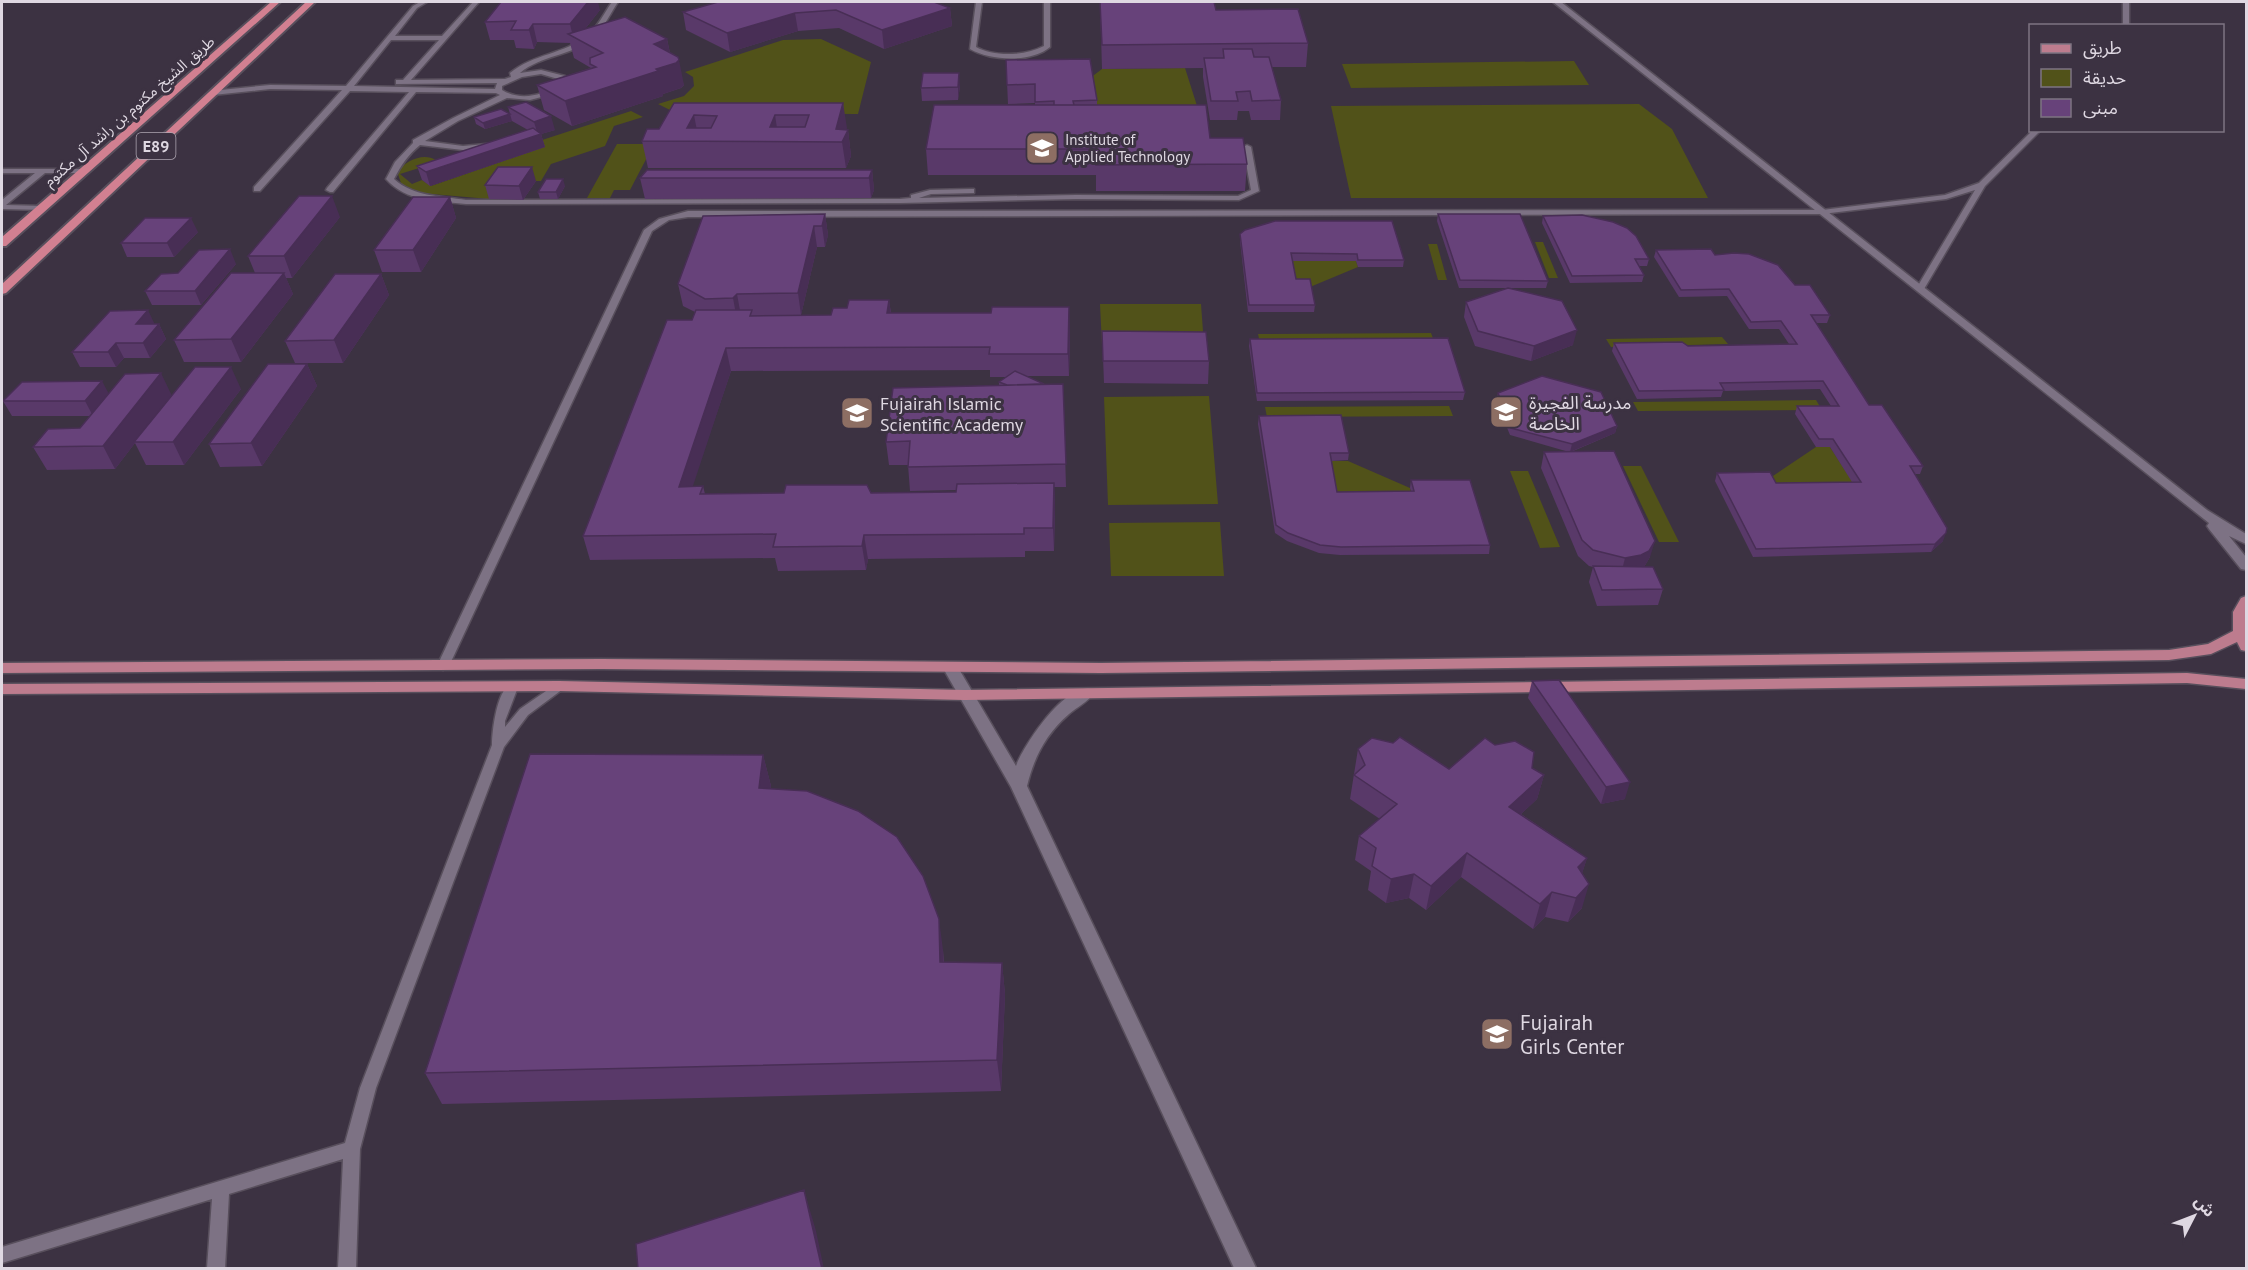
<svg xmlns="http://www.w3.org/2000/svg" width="2248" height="1270" font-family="'PT Sans','Noto Sans Arabic',sans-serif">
  <rect width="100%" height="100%" fill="#3c3242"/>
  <path fill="#515219" d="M821,39L871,62L858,114L676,113L658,104L684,96L694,86L693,77L685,72L783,40Z
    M1574,61L1589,85L1351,88L1342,64Z
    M1185,68L1205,131H1102L1090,78L1102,69Z
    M1639,104L1672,129L1708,198H1351L1331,106Z
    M631,111L643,117L614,126L605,146L551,164L541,181H502L489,199L420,193L403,189L397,171C406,161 423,152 436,160L435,163L400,174L412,184L422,180L431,186L544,147L536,142Z
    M617,144H654L630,190H614L610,198H587Z
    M1535,242H1543L1558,278H1549Z
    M1428,244H1437L1447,280H1438Z
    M1291,261H1356L1358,267L1310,287H1295Z
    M1100,304H1201L1204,345H1102Z
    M1431,333L1434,341L1260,343L1258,334Z
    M1722,337L1728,344L1611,347L1606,339Z
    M1209,396L1218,504L1108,505L1104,397Z
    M1816,400L1822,410L1638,411L1633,402Z
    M1449,406L1453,416L1267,417L1265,407Z
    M1816,447H1830L1858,490L1773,491L1767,480Z
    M1329,461H1348L1410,488L1413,499L1337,500Z
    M1623,466H1641L1679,542H1659Z
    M1510,471H1528L1560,547L1540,548Z
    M1220,522L1224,576H1111L1109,523Z"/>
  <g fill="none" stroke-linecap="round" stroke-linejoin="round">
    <defs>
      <path id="service" d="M420,2H427L417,8L395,36H442L473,2H479L411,80L505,79L511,77L510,73C533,54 564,54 587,36C598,27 604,13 612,2H618C610,14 604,28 593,38C572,56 541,55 520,73L541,70L565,76L564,88L549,95L530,100L507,98L458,121L425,141L463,146L486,144H489V148L463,150L420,145C408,155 401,165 394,179C414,197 441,196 466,200L900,199L911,198V195L930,190L971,189H974V193L931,194L919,198L1076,195L1238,196L1251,190L1243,147L1247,145L1251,147L1259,191L1239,200L1076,199L900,203L466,204C438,201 406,202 386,179L395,162L413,143V140L453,118L500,95L496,93L416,92L333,192H330L326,190L327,188L409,92L350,91L260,191H254V187L342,90L270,89L213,95H210V91L270,85L346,86L413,6ZM391,40H439L403,80H396V84L497,83L495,89L354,86ZM541,74L558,79V85C541,96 520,101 502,90V86L522,77Z
        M976,2H982L976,47C994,57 1025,56 1044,46V2H1050V47C1031,63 991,61 970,49Z
        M2123,2H2129V26H2123Z
        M2033,130H2041L1985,186L1924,289L1920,292L1916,289L1975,190L1946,199L1822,214L688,217L669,220L652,231L449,666L443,670L437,666L644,230L659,219L688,211L1822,210L1945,195L1979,183Z
        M2,169H83L87,171L83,173H45L6,205L42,206L46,208L45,210L2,209V200L35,173H2Z
        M559,682L563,683L565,686L563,689L528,715L504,747L376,1088L360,1149L356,1268H338L343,1159L229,1194L225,1268H207L212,1199L2,1263V1247L345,1143L360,1088L492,745C492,731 497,688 512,683L518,687L505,721V727L520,709Z"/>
      <path id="tertiary" d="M1553,2H1561L2207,510L2246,534V544L2229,536L2246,557V570L2241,569L2209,529L2207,526L2209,523Z
        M951,663L956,664L1016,766C1024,745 1065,682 1092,689L1094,693C1088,702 1077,707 1069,714C1046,734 1034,757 1027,786L1256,1268H1234L1011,787L943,668Z"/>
      <path id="primary" d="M2246,596V651L2241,650L2237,642L2211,654L2169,660L1101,673L601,669L2,673V663L601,659L1101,663L2169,650L2208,644L2233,631V612L2241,598Z
        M2187,673L2246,679V689L2187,683L965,700L559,691L2,694V684L559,681L965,690Z"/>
      <path id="trunk" d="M271,2H280L6,246H2V237Z
        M306,2H315L6,293L2,294V284Z"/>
    </defs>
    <use href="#service" stroke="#584f5c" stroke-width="3"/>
    <use href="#tertiary" stroke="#584f5c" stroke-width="3"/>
    <use href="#primary" stroke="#584f5c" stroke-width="3"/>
    <use href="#trunk" stroke="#584f5c" stroke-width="4"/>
    <use href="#service" fill="#7d7284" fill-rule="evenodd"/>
    <use href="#tertiary" fill="#7d7284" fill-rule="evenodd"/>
    <use href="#primary" fill="#bd7c8e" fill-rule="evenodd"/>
    <use href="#trunk" fill="#d28091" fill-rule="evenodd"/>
  </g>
  <path fill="#593969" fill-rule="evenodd" d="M1100,2L1216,10L1308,43L1306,67H1272L1281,100L1280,120H1251L1249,111H1238L1237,120H1210L1203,77V68L1102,69Z
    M950,8L952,26L884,49L839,28L798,31L730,52L686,30L683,12Z
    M600,10L585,29L667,39L670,53L684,85L681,88L663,94V96L572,126L544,110L537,85L591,68L574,58L570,43L537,42L534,49L516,48L514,40H490L485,22Z
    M1006,60L1097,100V105L1210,138L1247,164L1245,191H1096V175H928L926,149L1035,105V103L1008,104Z
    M960,86L958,100L922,101L921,88Z
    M674,103H843L846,130H848L851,156L846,168H648L642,141L659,129Z
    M508,107L555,130L541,134L545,147L430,186L422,180L417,166L528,130L512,121L485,129L476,124L474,117L510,114Z
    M872,170L874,190L871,198L645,199L640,178Z
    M536,181L523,200L489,199L485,185Z
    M565,186L558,199H540L538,192Z
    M450,197L456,218L421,272H382L374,250Z
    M825,214L828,235L825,247H817L801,315L753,316L831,315L847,308L889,300L891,313L1070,329L1069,376H1026L1044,384H1063L1066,487H1054L1055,506L1054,551H1025V557L868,559L866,570L778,571L775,558L590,560L583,536L692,320L695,312L683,306L678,284ZM990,370V377H1007L999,382V385L886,442L889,465H908L910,491L956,490V492L705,494L703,486H692L731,371Z
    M1438,214L1548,281L1546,288H1510L1573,345L1531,361L1475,346L1464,317L1466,302L1507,288H1459L1437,221Z
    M1543,216L1649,259L1647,266H1639L1644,275L1642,282L1570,283L1542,223Z
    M340,217L292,278H286L293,294L241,362H184L174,340L255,273L248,256Z
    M198,232L174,257H127L121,243Z
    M1240,234L1404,260L1403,267H1358L1356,261H1292L1296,279L1315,305L1314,312H1248L1240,241Z
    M1656,250L1715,255L1795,285L1830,315L1827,323H1816L1869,405L1923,466L1920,474H1914L1943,541L1931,552L1753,557L1715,481L1717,473L1776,483L1852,482L1830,447H1816L1795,414L1797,406H1831L1820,389L1723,391L1721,397L1637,399L1612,351L1614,343L1688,346L1789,344L1779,329H1749L1727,296L1679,297L1654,257Z
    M236,264L201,305H152L145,291L178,273Z
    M381,274L389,295L343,363H295L285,341Z
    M155,324H159L166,339L150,358H124L116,367H80L72,352Z
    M1102,331L1209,361L1208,384L1104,383Z
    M1250,339L1465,392L1463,400L1257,401L1249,346Z
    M307,364L317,386L262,466L220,467L209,444Z
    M241,389L184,465H146L135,443L115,469L47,470L33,447L80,428L90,416H12L3,401L108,394L172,396Z
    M1498,393L1617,426L1615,433L1571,452L1650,557L1644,567L1663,589L1658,605L1597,606L1589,582L1593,567L1589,566L1578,556L1541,468L1544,452H1569L1510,435L1496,401Z
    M1259,416L1349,453L1348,460L1331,461L1337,492L1411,491L1410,488L1411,480L1490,545L1489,554L1340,555L1319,553L1287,541L1275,533L1258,424Z
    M1532,681L1625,799L1601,804L1528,698Z
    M1358,749L1449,769L1532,768L1544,775L1537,799L1521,814L1587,858L1582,873V908L1568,922L1545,917L1533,929L1461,877L1426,910L1409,898L1386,903L1368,890L1371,871L1355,860L1359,836L1380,819L1350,799Z
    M763,755L771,786L770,789L943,950L944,962L1002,963L1005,994L1001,1091L442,1104L425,1073Z"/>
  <path fill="#482e55" d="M588,2H598L600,10L577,39L573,37L570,24Z
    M950,8L952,26L884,49L882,30Z
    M795,13L798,31L730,52L727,33Z
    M533,24L537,42L534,49L529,30Z
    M667,39L672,64L679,60L684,85L681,88L663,94V96L572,126L565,101L654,44Z
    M959,73L960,86L958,100V87Z
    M843,103L847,128L844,139L848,130L851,156L846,168L842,142L836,129Z
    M510,114L512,121L485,129L483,123Z
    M694,115L699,141L687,128Z
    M775,115L779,141L770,127Z
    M551,116L555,130L541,134L545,147L430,186L426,172L538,135L534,122Z
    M532,167L536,181L523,200L519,186Z
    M872,170L874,190L871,198L869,178Z
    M563,179L565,186L558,199L556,192Z
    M332,196L340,217L292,278L284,256Z
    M450,197L456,218L421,272L413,250Z
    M825,214L828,235L825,247L822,226Z
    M191,218L198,232L174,257L167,243Z
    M814,226L817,247L801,315L798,293Z
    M230,249L236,264L201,305L195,291Z
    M284,273L293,294L241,362L231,339Z
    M381,274L389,295L343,363L334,340Z
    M737,294L741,316L737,320L733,298Z
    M889,300L892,321L887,313Z
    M1069,307L1070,329L1069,376L1068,354Z
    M148,310L155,325L136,324Z
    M159,324L166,339L150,358L143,343Z
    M1577,330L1573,345L1531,361L1534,346Z
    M116,343L124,358L116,367L108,352Z
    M726,348L731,371L685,510L679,487Z
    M307,364L317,386L262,466L251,443Z
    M231,367L241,389L184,465L173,442Z
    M161,373L172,396L134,442L135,443L115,469L103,446Z
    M102,381L110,396L93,416L85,401Z
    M1617,426L1615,433L1570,452L1572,444Z
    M1054,483L1055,506L1054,551L1053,528Z
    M1946,533L1943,541L1931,552L1935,544Z
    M864,535L868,559L866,570L862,546Z
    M1655,541L1650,557L1644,567L1621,574L1625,558Z
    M763,755L771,786L767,820L759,788Z
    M1544,775L1537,799L1503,831L1509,807Z
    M1630,782L1625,799L1601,804L1606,787Z
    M1467,853L1461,877L1426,910L1431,886Z
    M1587,858L1579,883L1578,867Z
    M1414,874L1409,898L1386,903L1391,879Z
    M1589,884L1582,908L1568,922L1576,898Z
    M1552,892L1545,917L1533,929L1540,904Z
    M939,919L943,950L945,993L940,962Z
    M1002,963L1005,994L1001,1091L997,1060Z
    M804,1190L816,1231L824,1269H822Z"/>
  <path fill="#67427a" stroke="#482e55" stroke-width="1.5" fill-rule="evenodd" d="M501,2H588L570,24H533L529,30H511L516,21L485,22Z
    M718,2H934L950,8L882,30L836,10L795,13L727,33L683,12Z
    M1100,2H1214L1216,10L1298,9L1308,43L1102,45Z
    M625,17L667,39L654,44L678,57L679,60L676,63L656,69L658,71L565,101L537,85L596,67L590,64V58L603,53L568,34Z
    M1223,49H1252L1254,57H1269L1281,100L1252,101L1250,91L1236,92L1238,101H1211L1204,58H1224Z
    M1090,59L1097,100L1073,101L1074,105H1054V101L1035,102V84L1007,85L1006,60Z
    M923,73H959L958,87L921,88Z
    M526,102L551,116L534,122L508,107Z
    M674,103H843L836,129L848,130L842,142L642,141L647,129H659ZM694,115L717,116L711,128H687ZM775,115H809L805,127H770Z
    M934,105H1206L1210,138H1243L1247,164L1096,165V149H926Z
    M501,109L510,114L483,123L474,117Z
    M533,128L541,134L426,172L417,166Z
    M498,167H532L519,186L485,185Z
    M647,170H872L869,178H640Z
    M546,179H563L556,192H538Z
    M299,196H332L284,256H248Z
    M413,197H450L413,250H374Z
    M825,214L822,226H814L798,293L737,294L733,298L705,299L678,284L703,216Z
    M1438,214H1520L1548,281L1460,280Z
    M1582,215L1613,222L1627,228L1636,236L1649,259H1635L1644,275L1572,276L1543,216Z
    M145,218H191L167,243H121Z
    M1275,221H1392L1404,260H1358L1357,254L1291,253L1296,279H1310L1315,305H1249L1240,234L1245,230Z
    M230,249L195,291H145L161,274L178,273L199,250Z
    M1711,249L1715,255L1734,253L1749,254L1778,265L1795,285H1810L1830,315H1811L1869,405H1882L1923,466H1910L1947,528L1946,533L1935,544L1756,549L1717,473L1770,472L1776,483L1861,482L1833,439H1819L1797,406H1839L1823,381L1720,383L1724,390L1639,391L1614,343L1682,342L1688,346L1797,344L1781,321L1751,322L1729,289L1681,290L1656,250Z
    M231,273H284L231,339L174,340Z
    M335,274H381L334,340L285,341Z
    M1508,288L1562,301L1577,330L1534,346L1478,331L1466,302Z
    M849,300H889L887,313H991L992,307H1069L1068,354H989L990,347L726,348L679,487L703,486L700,494L784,493L786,485H867L871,493L956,492L957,484L1054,483L1053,528H1024V534L864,535L862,546L773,547L776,534L583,536L667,320H692L696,310H752L750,316L831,315L833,308H847Z
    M148,310L136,324H159L143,343H116L108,352H72L110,311Z
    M1102,331L1206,332L1209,361H1103Z
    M1448,338L1465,392L1257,393L1250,339Z
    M268,364H307L251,443L209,444Z
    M195,367H231L173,442H134Z
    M1015,371L1044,384L1007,385L999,382Z
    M161,373L103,446L33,447L48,429L80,428L125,374Z
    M1542,376L1601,392L1617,426L1572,444L1511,428L1498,393Z
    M102,381L85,401H3L22,382Z
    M1063,384L1066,464L908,467L910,441L886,442L893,388Z
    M1341,415L1349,453H1330L1337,492L1414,491L1411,480H1470L1490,545L1341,547L1320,545L1288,533L1276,525L1259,416Z
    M1614,451L1655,541L1649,551L1641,555L1625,558L1593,550L1582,540L1544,452Z
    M1593,566L1653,567L1663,589L1602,590Z
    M1559,680L1630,782L1606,787L1532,681Z
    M1400,737L1449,769L1485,738L1495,745L1515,741L1534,752L1532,768L1544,775L1509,807L1587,858L1578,867L1589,884L1576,898L1552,892L1540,904L1467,853L1431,886L1414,874L1391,879L1372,866L1376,848L1359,836L1397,804L1354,775L1365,765L1358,749L1372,738L1393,743Z
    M530,754L763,755L759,788L807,791L858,811L897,837L923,876L939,919L940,962L1002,963L997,1060L425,1073Z
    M804,1190L822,1269H638L636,1244Z"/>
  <defs>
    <symbol id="university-square" viewBox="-11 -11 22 22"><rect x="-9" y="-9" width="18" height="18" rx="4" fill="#8d6e63" stroke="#3c3242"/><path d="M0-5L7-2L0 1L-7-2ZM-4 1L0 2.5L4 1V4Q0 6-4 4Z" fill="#fff"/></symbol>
    <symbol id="school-square" viewBox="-11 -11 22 22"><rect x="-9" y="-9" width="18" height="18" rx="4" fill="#8d6e63" stroke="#3c3242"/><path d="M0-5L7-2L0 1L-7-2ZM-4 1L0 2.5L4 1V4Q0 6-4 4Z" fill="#fff"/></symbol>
  </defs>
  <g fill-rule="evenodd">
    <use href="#university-square" x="1023" y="129" width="38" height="38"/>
    <use href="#school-square" x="1487" y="393" width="38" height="38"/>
    <use href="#school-square" x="838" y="394" width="38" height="38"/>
    <use href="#school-square" x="1478" y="1015" width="38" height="38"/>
  </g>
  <g text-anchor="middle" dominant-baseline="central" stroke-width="6" stroke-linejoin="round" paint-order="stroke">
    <g font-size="15" fill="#dfd8e2" stroke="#3c3242">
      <text transform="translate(129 111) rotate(-41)">طريق الشيخ مكتوم بن راشد آل مكتوم</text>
    </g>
    <g font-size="15" fill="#dfd8e2" stroke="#3c3242" text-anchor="start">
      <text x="1065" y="139">Institute of<tspan x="1065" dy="17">Applied Technology</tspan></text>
    </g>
    <rect fill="#3c3242" stroke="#aea6b2" stroke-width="1.5" x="136.5" y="133" width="39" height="26" rx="4.5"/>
    <g font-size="16" font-weight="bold" fill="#dfd8e2">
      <text x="156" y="146">E89</text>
    </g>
    <g font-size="18" fill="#dfd8e2" stroke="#3c3242" text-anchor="start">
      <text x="1529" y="402">مدرسة الفجيرة<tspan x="1529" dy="21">الخاصة</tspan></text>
      <text x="880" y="403">Fujairah Islamic<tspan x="880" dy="21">Scientific Academy</tspan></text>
    </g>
    <g font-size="21" fill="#dfd8e2" stroke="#3c3242" text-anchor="start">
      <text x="1520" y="1022">Fujairah<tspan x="1520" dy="24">Girls Center</tspan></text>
    </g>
  </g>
  <rect width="2248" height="1270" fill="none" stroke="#dfd8e2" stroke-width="6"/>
  <rect x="2029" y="24" width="195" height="108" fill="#3c3242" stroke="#7d7482" stroke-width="1.5"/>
  <rect x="2041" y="44" width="30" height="9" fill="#bd7c8e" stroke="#7d7482" stroke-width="1.5"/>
  <text x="2083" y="54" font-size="18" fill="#dfd8e2">طريق</text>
  <rect x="2041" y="69" width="30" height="18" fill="#515219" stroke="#7d7482" stroke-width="1.5"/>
  <text x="2083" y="84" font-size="18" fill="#dfd8e2">حديقة</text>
  <rect x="2041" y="99" width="30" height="18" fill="#67427a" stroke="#7d7482" stroke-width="1.5"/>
  <text x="2083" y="114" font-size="18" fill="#dfd8e2">مبنى</text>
  <g transform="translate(2194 1216) rotate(48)" stroke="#3c3242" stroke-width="4.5" paint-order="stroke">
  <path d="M0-4.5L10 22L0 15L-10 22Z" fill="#dfd8e2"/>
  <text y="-9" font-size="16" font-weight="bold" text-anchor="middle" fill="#dfd8e2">ش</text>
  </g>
</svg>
